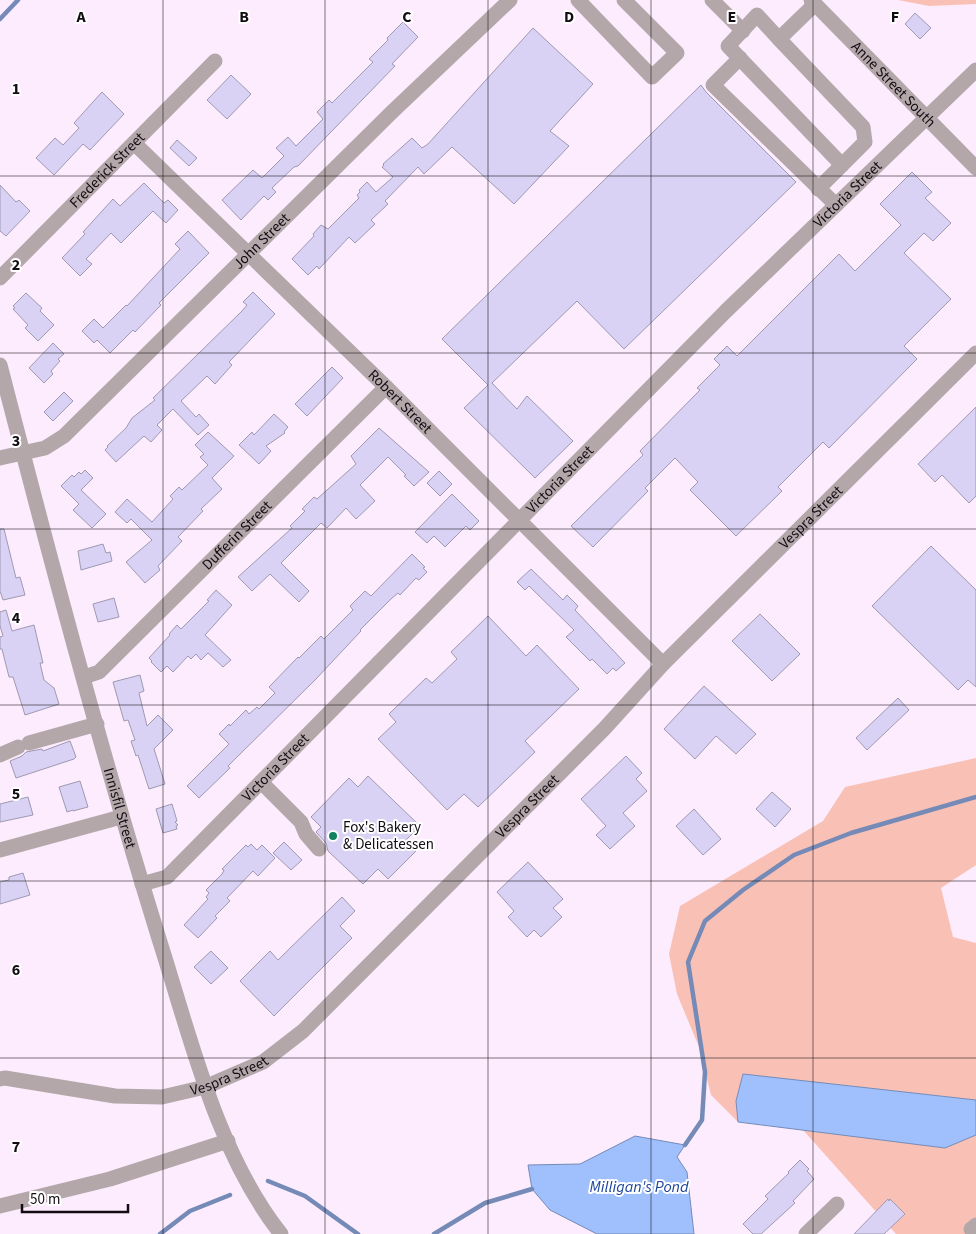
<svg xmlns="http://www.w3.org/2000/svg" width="976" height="1234" font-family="'Source Sans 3',sans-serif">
  <rect width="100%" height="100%" fill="#fdecfd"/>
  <path fill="#f9c1b6" d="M898,0H976V4L929,6Z
    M976,758V865L941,888L953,937L976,943V1100L743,1074L736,1101L738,1122L711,1095L699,1047L677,994L669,954L680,906L823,821L845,787Z
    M803,1130L945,1148L976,1135V1234H896Z"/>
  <path fill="#9fc0fc" stroke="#758ab6" d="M743,1074L976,1100V1135L945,1148L738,1122L736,1101Z
    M635,1136L685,1145L677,1157L687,1172L694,1234H597L550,1210L532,1189L528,1165L580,1164Z"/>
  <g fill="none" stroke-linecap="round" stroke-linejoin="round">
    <path stroke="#758ab6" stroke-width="4.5" d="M0,19L18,0
      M685,1145L702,1120L705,1072L688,962L705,921L743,890L794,855L851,833L976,797
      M268,1181L305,1196L358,1234
      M160,1234L190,1211L230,1195
      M434,1234L485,1203L532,1189"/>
  </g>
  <path fill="#d9d2f4" stroke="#9e99b2" d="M915,13L931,28L920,39L905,24Z
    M403,22L418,37L392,64L395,66L298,166L294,167L272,188L276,192L268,200L264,196L241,220L222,200L253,170L262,178L284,156L276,148L288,137L296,146L323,119L317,112L329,100L332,103L373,62L369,59L388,40L387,38Z
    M533,28L593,84L550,131L569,146L514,204L452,147L424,174L418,167L385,201L388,204L371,220L375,224L355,243L349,237L319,269L317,266L308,275L292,259L314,236L313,234L321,225L328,229L359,198L357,195L360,192L359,190L367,182L376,192L393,177L382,167L384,165L383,164L412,138L422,148L428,144Z
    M231,75L251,94L227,119L207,100Z
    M701,85L706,92L796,182L624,349L577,301L492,383L517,409L527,396L573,441L535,478L464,408L488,385L442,339Z
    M102,92L124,114L90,150L83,144L54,175L36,158L55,138L63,145L79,128L74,123Z
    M177,140L197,158L189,166L170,148Z
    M912,172L932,192L925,198L951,223L933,241L924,233L904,253L951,299L904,346L917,359L829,448L823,442L778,487L782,491L736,536L690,490L698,482L675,458L645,488L648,491L593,547L571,526L643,455L640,451L700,390L697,388L720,365L714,359L727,346L737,356L839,254L855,271L901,225L880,204Z
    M144,183L164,203L168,200L178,210L166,223L153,211L121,243L111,233L86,259L92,264L80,276L62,258L85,234L83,232L113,199L120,206Z
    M0,185L16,202L19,200L30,211L6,236L0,231Z
    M188,231L209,253L159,303L161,305L135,332L133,330L110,353L97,340L94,343L82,331L94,319L103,328L126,305L127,306L180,249L175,244Z
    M253,292L275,314L229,362L232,365L215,384L207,376L181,401L196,417L199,414L209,425L198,435L173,409L157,425L162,430L151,442L144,436L116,462L105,450L108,447L107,446L126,428L132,418L155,400L153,398L242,311L247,305L243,302Z
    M26,293L42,308L40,311L54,325L38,341L25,328L28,325L13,309L15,308L13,306Z
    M53,343L64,354L58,359L60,361L51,371L53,374L44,383L29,368Z
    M332,367L343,378L307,416L295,404Z
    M64,392L73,401L53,421L44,412Z
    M976,407V496L969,503L942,475L935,482L918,464Z
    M274,414L288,427L284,432L285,433L266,446L271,451L259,464L239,445L252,432L254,435Z
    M379,428L429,472L414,486L404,476L406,475L388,457L360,485L375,501L356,519L346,508L327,528L321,523L281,563L309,591L299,602L270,574L252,591L238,577L292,528L290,526L305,511L302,509L314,497L317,499L356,464L351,456Z
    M208,432L234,456L212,478L222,489L201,509L203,511L178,537L182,541L158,566L160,570L145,583L126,562L152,540L131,519L127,523L115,512L127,499L152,522L173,499L170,496L179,487L182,490L208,465L200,457L204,454L195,445Z
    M85,470L93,478L81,490L106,514L92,528L73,510L79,504L61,486L72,475L74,477L79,472L81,474Z
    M439,471L452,484L440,496L427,483Z
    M452,494L479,521L470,530L466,526L445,547L434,536L427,543L415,532Z
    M0,529H4L16,578L20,577L25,595L3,600L0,591Z
    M103,544L106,553L110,552L112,561L81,570L78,551Z
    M931,546L976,590V687L968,680L958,690L872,606Z
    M412,554L425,567L423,568L427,572L419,580L416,578L400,595L398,593L391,599L360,630L361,631L315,680L228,766L230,768L199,798L187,786L229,744L219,734L229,724L230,726L246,710L249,714L257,707L259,709L275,693L269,687L298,657L299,658L321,636L324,639L353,610L350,606L365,591L371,596Z
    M531,569L563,600L567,595L578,606L575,610L625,663L616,671L613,668L607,674L592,659L590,661L566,637L574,630L529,586L525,590L517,582Z
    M216,590L232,605L205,635L231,660L223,667L208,653L201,660L196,654L191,659L188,656L173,672L167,666L161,672L151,662L152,661L149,658L170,635L169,634L177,625L181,629L209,601L207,600Z
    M114,598L119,617L98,622L93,604Z
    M6,610L12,631L34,625L43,663H40L44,680L54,688L59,704L25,715L13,677H9L2,649H0V637L3,636L0,626V612Z
    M760,614L800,654L772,681L732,641Z
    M488,616L526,656L537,645L579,689L525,741L535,752L478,807L464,794L447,810L378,739L396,722L389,714L426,678L432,683L457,659L451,652Z
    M140,675L144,691L139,693L147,726L158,715L173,730L154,749L165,784L149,789L138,755L136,756L131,741L135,740L128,720L124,721L113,682Z
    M704,686L756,734L736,754L716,736L695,759L664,729Z
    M898,698L909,710L867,750L856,738Z
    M70,741L76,757L74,759L16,778L10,761L22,756L26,752L42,749L43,751Z
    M626,756L642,773L636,779L647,791L623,813L635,826L610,849L596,835L606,826L581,799Z
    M368,776L420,826L405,841L416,851L388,879L378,869L363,884L328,851L326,843L316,832L321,827L311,817L349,778L358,787Z
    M80,781L88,807L73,811V810L67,812L59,787Z
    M772,792L791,809L775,827L756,809Z
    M28,797L33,815L0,822V804Z
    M172,804L177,821L175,822L178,825L176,826L177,829L163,833L156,809Z
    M694,809L721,839L703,855L676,826Z
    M284,842L302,860L291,870L273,853Z
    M251,844L257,850L262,845L275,858L258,876L253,871L227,898L230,901L215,916L217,918L198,938L184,925L208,899L206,897L209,893L206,890L222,874L224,870L222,869L246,845L248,847Z
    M528,862L563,899L553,908L562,917L541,937L534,930L527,937L508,917L514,911L497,892Z
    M23,873L30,895L0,904V882L9,880V877Z
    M342,897L355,911L340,926L352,938L274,1016L240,981L270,951L278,960Z
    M211,951L228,968L211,984L194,967Z
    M800,1160L809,1169L807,1171L814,1179L793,1201L795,1203L761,1234H753L743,1224L768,1199L765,1196L789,1173L788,1172Z
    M888,1199L889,1201L890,1199L905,1214L884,1234H854Z"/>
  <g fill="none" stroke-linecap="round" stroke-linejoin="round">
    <g stroke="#b4a7aa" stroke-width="15">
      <path d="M578,0L652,77L677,53L624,0"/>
      <path d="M712,0L743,31"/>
      <path id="s1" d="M811,0L976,168"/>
      <path d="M815,4L779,39L863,127L865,142L818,189"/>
      <path d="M779,39L757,15L728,46L842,165"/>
      <path d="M740,58L713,85L836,205"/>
      <path id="s2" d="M134,143L386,387L663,664"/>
      <path id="s3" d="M0,278L215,61"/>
      <path id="s4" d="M0,365C50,558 101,752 160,942C191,1039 217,1153 281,1234"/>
      <path id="s5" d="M0,458L45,448L64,436L392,112L510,0"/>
      <path id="s6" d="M84,677L99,672L386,387"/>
      <path d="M29,743L97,724"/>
      <path d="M0,755L18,747"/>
      <path d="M261,782L301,822L306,834L319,849"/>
      <path d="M0,850L121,817"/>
      <path id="s7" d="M142,884L167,877L726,311L976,70"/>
      <path id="s8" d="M0,1079L5,1078L115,1096L162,1097L205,1087L263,1062L303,1031L605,728L663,664L976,353"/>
      <path d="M0,1206L110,1179L228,1141"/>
      <path d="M806,1234L837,1204"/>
      <path d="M976,1234L971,1229L976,1225"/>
    </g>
  </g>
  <path fill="none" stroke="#130c13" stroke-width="1" stroke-opacity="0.55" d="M163,0V1234M325,0V1234M488,0V1234M651,0V1234M813,0V1234M0,176H976M0,353H976M0,529H976M0,705H976M0,881H976M0,1058H976"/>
  <circle fill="#108260" stroke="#fff" stroke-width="2" cx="333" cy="836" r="5"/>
  <g text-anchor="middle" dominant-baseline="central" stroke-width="4" stroke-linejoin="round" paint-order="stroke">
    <g font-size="15" fill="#130c13" stroke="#fff">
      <text stroke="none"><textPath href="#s1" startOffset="118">Anne Street South</textPath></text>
      <text stroke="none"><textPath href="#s3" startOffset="152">Frederick Street</textPath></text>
      <text stroke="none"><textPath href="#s7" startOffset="990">Victoria Street</textPath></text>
      <text stroke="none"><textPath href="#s5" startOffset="346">John Street</textPath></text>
      <text stroke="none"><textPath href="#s2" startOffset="371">Robert Street</textPath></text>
      <text stroke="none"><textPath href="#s7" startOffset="585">Victoria Street</textPath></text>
      <text stroke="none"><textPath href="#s8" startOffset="1044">Vespra Street</textPath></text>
      <text stroke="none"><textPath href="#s6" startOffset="210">Dufferin Street</textPath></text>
      <text stroke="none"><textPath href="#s7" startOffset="180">Victoria Street</textPath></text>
      <text stroke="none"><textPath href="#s8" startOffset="639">Vespra Street</textPath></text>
      <text stroke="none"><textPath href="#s4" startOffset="459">Innisfil Street</textPath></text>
      <text stroke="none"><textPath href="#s8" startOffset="234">Vespra Street</textPath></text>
    </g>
    <g font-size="15" fill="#130c13" stroke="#fff" text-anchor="start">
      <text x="343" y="827">Fox's Bakery<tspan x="343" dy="17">&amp; Delicatessen</tspan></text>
    </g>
    <g font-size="16" font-style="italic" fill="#1c459a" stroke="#fff">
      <text x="639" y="1187">Milligan's Pond</text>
    </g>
  </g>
  <g font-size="16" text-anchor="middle" font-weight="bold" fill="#130c13" stroke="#fff" stroke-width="4" stroke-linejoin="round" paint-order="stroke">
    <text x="81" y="22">A</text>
    <text x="244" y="22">B</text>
    <text x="407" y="22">C</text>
    <text x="569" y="22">D</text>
    <text x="732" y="22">E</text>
    <text x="895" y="22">F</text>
    <text x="16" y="94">1</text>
    <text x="16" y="270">2</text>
    <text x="16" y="446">3</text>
    <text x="16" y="623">4</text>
    <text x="16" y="799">5</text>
    <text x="16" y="975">6</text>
    <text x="16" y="1152">7</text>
  </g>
  <path d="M22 1204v8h106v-8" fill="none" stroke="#130c13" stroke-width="2.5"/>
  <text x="30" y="1204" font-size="15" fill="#130c13" stroke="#ffffff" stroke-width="4" paint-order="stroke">50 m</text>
</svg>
